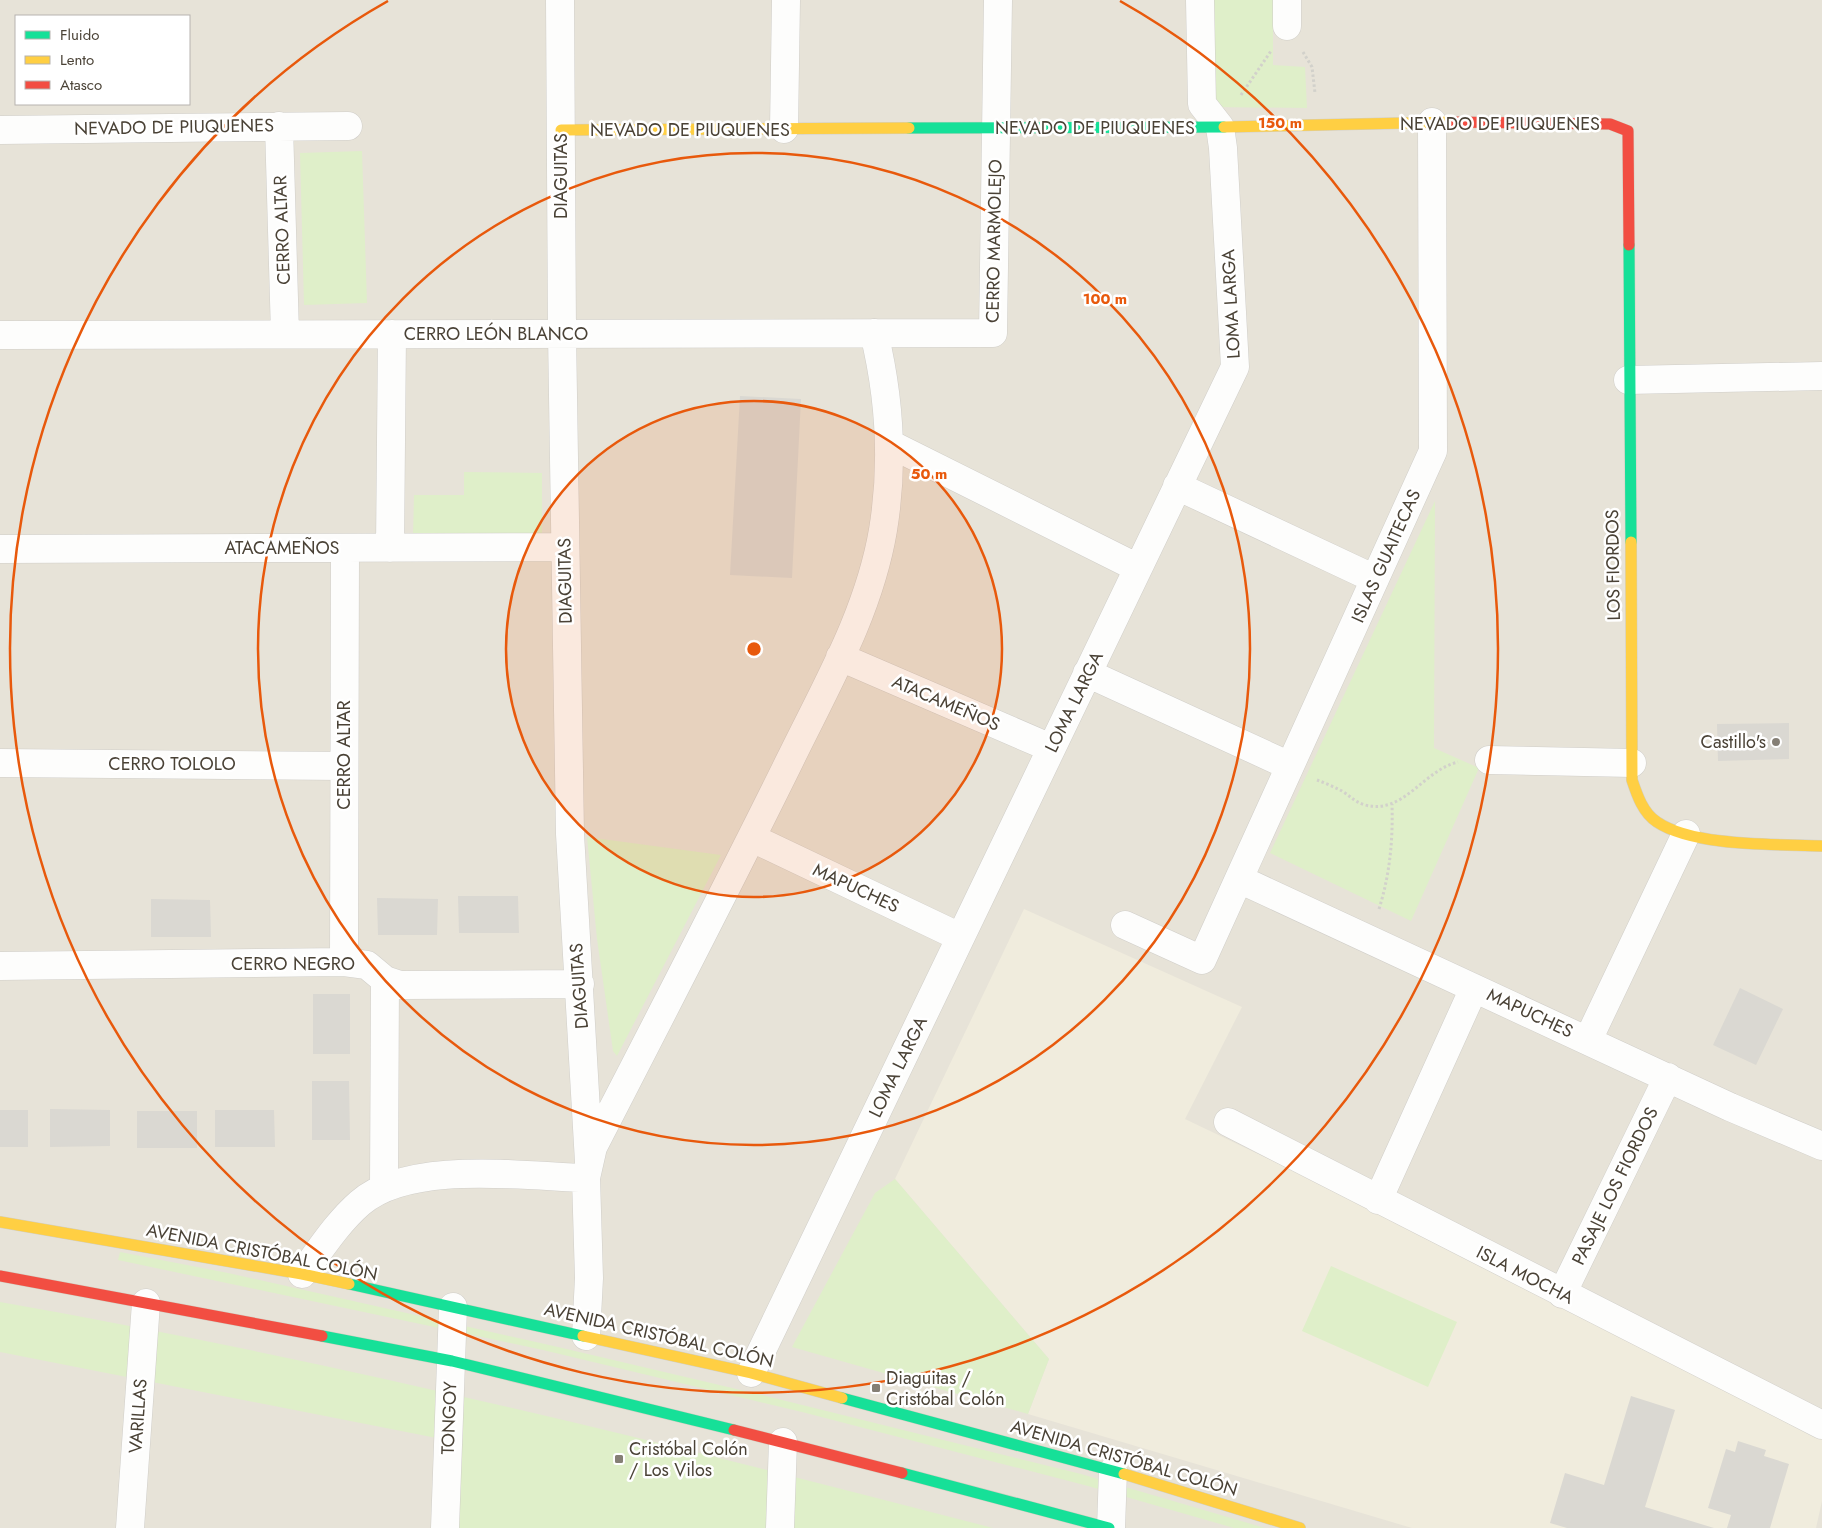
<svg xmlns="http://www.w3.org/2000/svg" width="1822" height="1528" font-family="Jost,sans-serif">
  <rect width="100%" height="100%" fill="#f2f1eb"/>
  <path fill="#e7e3d8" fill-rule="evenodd" d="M0,0H1822V1528H0ZM16,16H189V104H16Z"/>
  <path fill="#f0ecdd" d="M1024,909L1242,1007L1185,1119L1579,1308L1822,1421V1501L1816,1528H1412L1028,1414L1049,1359L895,1179Z"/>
  <path fill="#dfefc9" d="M1212,0H1273V65L1305,67L1307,108L1212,107Z
    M362,151L367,303L304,305L300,153Z
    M464,472L542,473V536H413L414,495H464Z
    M1435,501L1434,748L1479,768L1411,921L1270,853Z
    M587,837L721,855L617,1056L613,1051L597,939Z
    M895,1179L1049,1359L1028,1414L792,1347L875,1193Z
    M120,1252L228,1273L558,1347L770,1397L1081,1474L1265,1528H1234L1088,1486L802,1412L543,1350L118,1260Z
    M1331,1266L1457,1322L1428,1387L1302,1331Z
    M0,1302C335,1361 664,1442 993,1528H453L457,1442L0,1352Z"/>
  <path fill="#dad8d2" d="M740,396L801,399L792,578L730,575Z
    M1789,723V759L1718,761L1717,724Z
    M458,896H518L519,933H459Z
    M377,898L438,899L437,935H378Z
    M151,899L210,900L211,937H151Z
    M1740,988L1783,1009L1756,1065L1713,1045Z
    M313,994H350V1054H313Z
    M312,1081H349L350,1140H312Z
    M50,1109L110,1110V1146L50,1147Z
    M0,1110H28V1147H0Z
    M215,1110H274L275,1147H215Z
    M137,1111H197V1148H137Z
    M1631,1396L1675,1410L1645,1507L1714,1528H1567L1550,1523L1565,1473L1604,1485Z
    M1738,1441L1766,1450L1764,1456L1789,1464L1770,1528H1727L1731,1515L1708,1508L1726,1449L1735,1452Z"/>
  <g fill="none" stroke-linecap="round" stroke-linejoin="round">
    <defs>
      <path id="street" d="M560,0L562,333L570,834L589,1162
        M1287,26V0
        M279,126L285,334
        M784,129L786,0
        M0,130L348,126
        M0,335L993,333L998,0
        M1628,380L1822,376
        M890,444L1138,568
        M1177,486L1375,579
        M390,548L392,334
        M0,549L565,547
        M840,657L1051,748
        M1087,673L1290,766
        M1489,760L1632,763
        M0,763L343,766
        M752,838L960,937
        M1239,879L1730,1107L1822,1146
        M1125,925L1202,960L1433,451L1432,122
        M344,962L345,548
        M0,966L344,962L367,965L385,980L400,985L580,984
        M1588,1040L1686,834
        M1228,1122L1822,1425
        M384,1187L385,980
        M1378,1200L1474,988
        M302,1274C320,1250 337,1223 360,1203C409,1160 523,1176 586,1178
        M1562,1294L1668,1077
        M586,1336L589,1278L586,1178L593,1147C659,1019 726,890 790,760C826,686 869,613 883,530C894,463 890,399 874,333
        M751,1373L1235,367L1223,148L1220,127L1202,104L1200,0
        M130,1528L146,1303
        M445,1528L453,1307
        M780,1528L783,1442
        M1111,1528L1113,1471"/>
      <path id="fast" d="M909,128L1224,127
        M1629,245L1631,542
        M349,1284L583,1336
        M322,1336L452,1361L734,1430
        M842,1398L1124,1474
        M902,1473L1109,1528"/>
      <path id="slow" d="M1224,127L1452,122
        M561,130L909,128
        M1631,542L1632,780C1637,795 1643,813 1657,822C1694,847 1778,844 1822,846
        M0,1222L302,1274L349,1284
        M583,1336L751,1373L842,1398
        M1124,1474L1300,1528"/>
      <path id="jam" d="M1452,122L1610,124L1628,131L1629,245
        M0,1276L322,1336
        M734,1430L902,1473"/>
    </defs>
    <use href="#street" stroke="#d0cec9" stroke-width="29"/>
    <use href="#fast" stroke="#d2cec1" stroke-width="12"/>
    <use href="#slow" stroke="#d2cec1" stroke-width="12"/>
    <use href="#jam" stroke="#d2cec1" stroke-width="12"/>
    <path stroke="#d2d1cb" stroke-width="3" stroke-dasharray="2.5 2.5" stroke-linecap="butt" d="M1303,52L1312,67L1315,93
      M1241,95L1271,51
      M1317,780C1325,783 1334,787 1342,791C1350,796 1355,802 1365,805C1404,815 1422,771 1458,762
      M1379,909C1390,874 1393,840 1392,804"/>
    <use href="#street" stroke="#fdfdfc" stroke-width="28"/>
    <use href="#fast" stroke="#16e098" stroke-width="11"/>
    <use href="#slow" stroke="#ffcf43" stroke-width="11"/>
    <use href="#jam" stroke="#f24e42" stroke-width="11"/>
  </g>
  <circle cx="754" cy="649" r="248" fill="#e8590c" fill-opacity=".12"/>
  <g fill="none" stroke="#e8590c" stroke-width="2.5">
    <circle cx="754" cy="649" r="248"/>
    <circle cx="754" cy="649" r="496"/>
    <path d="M1120 1A744 744 0 1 1 388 1"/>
  </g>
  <g fill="#857f75" stroke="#fff" stroke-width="2">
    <circle cx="1776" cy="742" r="5"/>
    <rect x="871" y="1383" width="10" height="10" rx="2.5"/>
    <rect x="614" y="1454" width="10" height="10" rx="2.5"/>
  </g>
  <g text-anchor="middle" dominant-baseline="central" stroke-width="5" stroke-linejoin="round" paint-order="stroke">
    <g font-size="18" fill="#4a4236" stroke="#fff">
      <text x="1500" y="124">NEVADO DE PIUQUENES</text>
      <text transform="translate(174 127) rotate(-1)">NEVADO DE PIUQUENES</text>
      <text x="1095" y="128">NEVADO DE PIUQUENES</text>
      <text x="690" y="130">NEVADO DE PIUQUENES</text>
      <text transform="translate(561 176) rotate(-90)">DIAGUITAS</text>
      <text transform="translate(282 230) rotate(-92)">CERRO ALTAR</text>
      <text transform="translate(994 241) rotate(-89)">CERRO MARMOLEJO</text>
      <text transform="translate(1231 304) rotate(-93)">LOMA LARGA</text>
      <text x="496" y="334">CERRO LEÓN BLANCO</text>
      <text x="282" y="548">ATACAMEÑOS</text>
      <text transform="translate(1386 556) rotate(-66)">ISLAS GUAITECAS</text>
      <text transform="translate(1613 565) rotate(-91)">LOS FIORDOS</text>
      <text transform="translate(565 581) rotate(-91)">DIAGUITAS</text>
      <text transform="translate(1074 702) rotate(-64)">LOMA LARGA</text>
      <text transform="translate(946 703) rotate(23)">ATACAMEÑOS</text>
      <text transform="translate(344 755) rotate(-90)">CERRO ALTAR</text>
      <text x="172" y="764">CERRO TOLOLO</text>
      <text transform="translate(856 888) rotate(25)">MAPUCHES</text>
      <text x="293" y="964">CERRO NEGRO</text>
      <text transform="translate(579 986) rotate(-94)">DIAGUITAS</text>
      <text transform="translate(1530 1013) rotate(25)">MAPUCHES</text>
      <text transform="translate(898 1067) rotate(-64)">LOMA LARGA</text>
      <text transform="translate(1615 1186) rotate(-64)">PASAJE LOS FIORDOS</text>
      <text transform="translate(262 1252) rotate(11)">AVENIDA CRISTÓBAL COLÓN</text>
      <text transform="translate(1525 1275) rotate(27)">ISLA MOCHA</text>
      <text transform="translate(659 1335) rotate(13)">AVENIDA CRISTÓBAL COLÓN</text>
      <text transform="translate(138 1416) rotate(-86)">VARILLAS</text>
      <text transform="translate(449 1418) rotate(-88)">TONGOY</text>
      <text transform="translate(1124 1458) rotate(16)">AVENIDA CRISTÓBAL COLÓN</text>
    </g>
    <g font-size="18" fill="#4a4236" stroke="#fff" text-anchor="start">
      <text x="1766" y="742" text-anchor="end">Castillo's</text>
      <text x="886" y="1378">Diaguitas /<tspan x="886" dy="21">Cristóbal Colón</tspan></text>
      <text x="629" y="1449">Cristóbal Colón<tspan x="629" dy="21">/ Los Vilos</tspan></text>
    </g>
  </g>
  <circle cx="754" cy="649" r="8" fill="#e8590c" stroke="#fff" stroke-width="2.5"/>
  <g font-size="15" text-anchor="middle" font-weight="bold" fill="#e8590c" stroke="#fff" stroke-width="5" stroke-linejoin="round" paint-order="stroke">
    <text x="1280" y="128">150 m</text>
    <text x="1105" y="304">100 m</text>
    <text x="929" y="479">50 m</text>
  </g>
  <rect x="15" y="15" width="175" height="90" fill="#ffffff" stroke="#b7b3af"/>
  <rect x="25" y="31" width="25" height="8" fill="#16e098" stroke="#b7b3af"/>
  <text x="60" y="40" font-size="15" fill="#4a4236">Fluido</text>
  <rect x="25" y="56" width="25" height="8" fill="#ffcf43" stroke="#b7b3af"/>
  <text x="60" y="65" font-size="15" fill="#4a4236">Lento</text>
  <rect x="25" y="81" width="25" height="8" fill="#f24e42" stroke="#b7b3af"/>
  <text x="60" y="90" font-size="15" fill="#4a4236">Atasco</text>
</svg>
